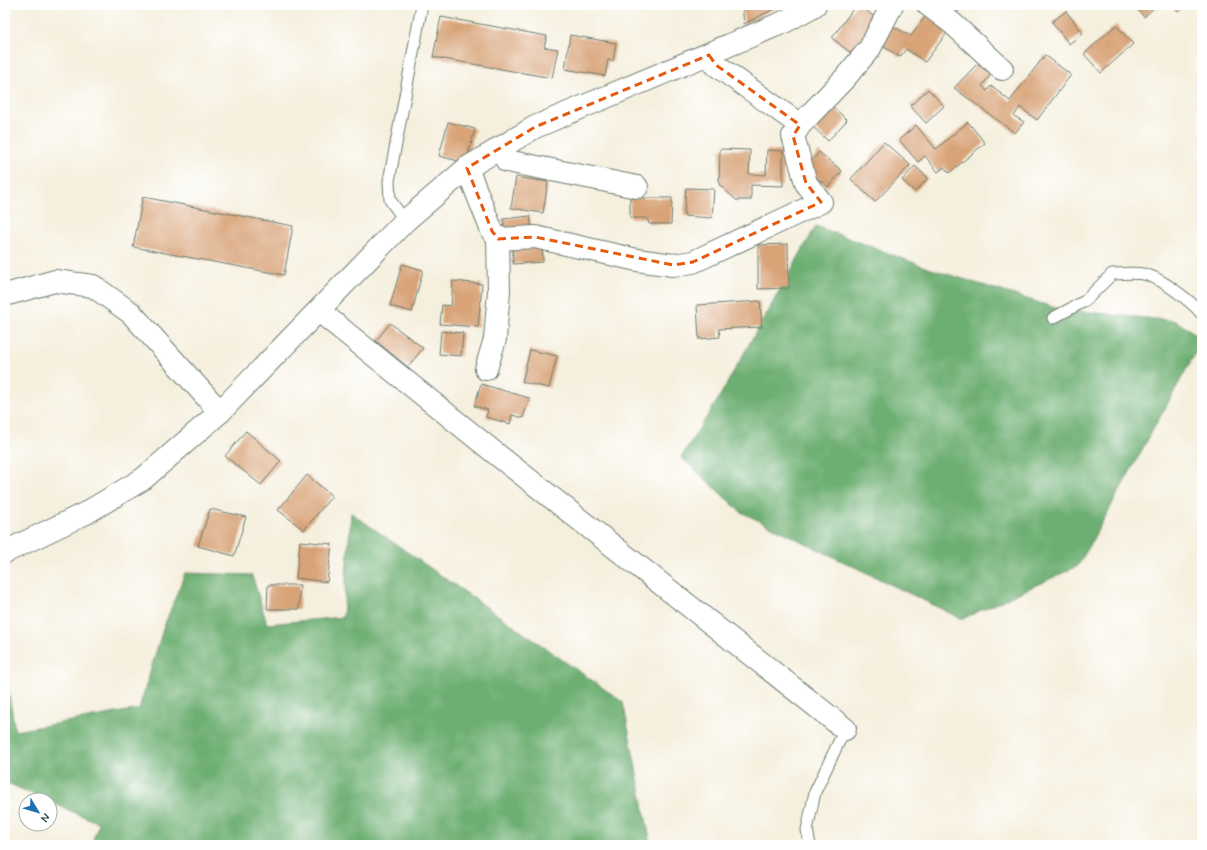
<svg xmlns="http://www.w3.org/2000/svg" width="1207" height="850" font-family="Mynerve,sans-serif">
  <rect width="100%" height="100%" fill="#fff"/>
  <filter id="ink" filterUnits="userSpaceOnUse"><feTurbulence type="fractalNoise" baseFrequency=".025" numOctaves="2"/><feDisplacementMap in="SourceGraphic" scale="8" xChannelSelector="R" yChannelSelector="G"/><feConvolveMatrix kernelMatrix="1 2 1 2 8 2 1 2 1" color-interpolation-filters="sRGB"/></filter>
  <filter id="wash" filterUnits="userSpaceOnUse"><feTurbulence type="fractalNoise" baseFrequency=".012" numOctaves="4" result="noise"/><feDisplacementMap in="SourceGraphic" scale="16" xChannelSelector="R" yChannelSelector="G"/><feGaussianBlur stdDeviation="0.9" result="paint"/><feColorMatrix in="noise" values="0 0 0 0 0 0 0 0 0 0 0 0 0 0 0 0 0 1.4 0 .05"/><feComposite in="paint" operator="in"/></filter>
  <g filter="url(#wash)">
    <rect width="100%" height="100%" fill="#f5efdd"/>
    <path fill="#6daf72" stroke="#467653" d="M816,226L928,268L1059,309L1176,321L1202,338V341L1078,566L962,619L741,512L681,457L717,401Z
      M351,513L623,702L651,845H91L99,823L50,802V800H46L5,782V669L15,731L139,709L163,629L185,573L252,575L267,624L343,617Z"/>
    <g id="blocks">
      <path fill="#d8a377" d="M742,5H782L744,24Z
        M856,5H859L881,22L856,57L832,38Z
        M947,5H964L957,13Z
        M1133,5H1157L1144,17Z
        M1171,5H1185L1178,12Z
        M1066,11L1083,33L1069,44L1052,22Z
        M927,14L949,30L925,62L906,49L900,57L880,44L891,25L911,36Z
        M441,17L547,36L544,47L558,49L552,78L433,57Z
        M1116,25L1133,44L1101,73L1084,54Z
        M570,35L616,43L613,61L608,60L605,76L565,69Z
        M1045,55L1071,75L1037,120L1020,107L1014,116L1024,122L1015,133L954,88L977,64L991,74L982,86L987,91L991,86L1010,101Z
        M928,89L944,106L926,123L910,106Z
        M830,104L847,120L828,141L810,124Z
        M448,122L475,129L466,163L439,156Z
        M968,122L985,143L949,173L944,167L938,172L925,156L918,162L899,140L916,125L936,149Z
        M884,142L910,165L875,202L851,179Z
        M720,149L750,150L749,174L766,175L767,150L783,151V186L751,185V200H736L719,184Z
        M819,152L842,171L828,187L805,168Z
        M915,166L928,178L915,192L902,180Z
        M516,177L548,182L543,213L511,208Z
        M686,188L714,189L712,218L684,216Z
        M143,197L293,226L284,275L133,247Z
        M630,198H672L671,224H649L647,218H630Z
        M530,216L532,229L505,232L503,219Z
        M542,244L543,262L513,264L512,247Z
        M788,244L789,288L758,289V245Z
        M402,264L423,270L412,312L390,306Z
        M453,281L482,284L478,327L440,324L442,305L451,306Z
        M760,301L762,327L719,329L720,337L699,339L697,305Z
        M390,323L423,348L408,367L376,341Z
        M441,331L463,333L461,356L439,354Z
        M530,350L557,356L549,388L522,382Z
        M481,384L529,398L523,418L512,415L510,424L486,417L488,410L474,406Z
        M246,431L281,461L261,485L225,456Z
        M307,475L332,496L304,530L278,510Z
        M210,509L246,517L234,556L198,546Z
        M300,541L332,544L327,582L296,578Z
        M268,585H300L299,609H267Z"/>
    </g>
  </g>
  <g filter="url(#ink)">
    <use href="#blocks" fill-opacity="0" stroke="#6a7b6f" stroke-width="1"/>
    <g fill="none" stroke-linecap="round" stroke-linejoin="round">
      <defs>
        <path id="lane" d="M405,221L390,200L389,181L422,5
          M1053,318L1085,301L1112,274C1122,274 1134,272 1143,274C1159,276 1192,302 1202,314
          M810,845L807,830L815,792L845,729"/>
        <path id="street" d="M928,5L952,23L1002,69
          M709,55L716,65L800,125L845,78L870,48L892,5
          M499,148L507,161L637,187
          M467,168L492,231L498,239L535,237L637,260L673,265L693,262L821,202L806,183L793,136L800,125
          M5,295L55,281L93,286L131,313L220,412
          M319,311L495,453L845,729
          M486,369L495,339L499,291L498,239"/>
        <path id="secondary" d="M5,552L86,513L143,479L220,412L405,221L467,168L535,127L784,22L815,5"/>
      </defs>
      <use href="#lane" stroke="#6a7b6f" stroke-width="13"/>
      <use href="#street" stroke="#6a7b6f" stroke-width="24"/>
      <use href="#secondary" stroke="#6a7b6f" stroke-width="24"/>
      <use href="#lane" stroke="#fff" stroke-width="11"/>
      <use href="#street" stroke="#fff" stroke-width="22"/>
      <use href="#secondary" stroke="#fff" stroke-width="22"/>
    </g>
  </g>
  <path fill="none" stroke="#e8590c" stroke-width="3" stroke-dasharray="8 5" stroke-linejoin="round" d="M709,55L716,65L800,125L793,136L806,183L821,202L693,262L673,265L535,237L498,239L492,231L467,168L535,127Z"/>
  <rect width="1207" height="850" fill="none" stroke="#fff" stroke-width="20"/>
  <g transform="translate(38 812) rotate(128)"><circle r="19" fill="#ffffff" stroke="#a5b1ae"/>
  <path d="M0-3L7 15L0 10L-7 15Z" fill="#1f6fb2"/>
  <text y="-6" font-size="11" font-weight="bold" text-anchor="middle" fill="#1f3d34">N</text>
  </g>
</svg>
